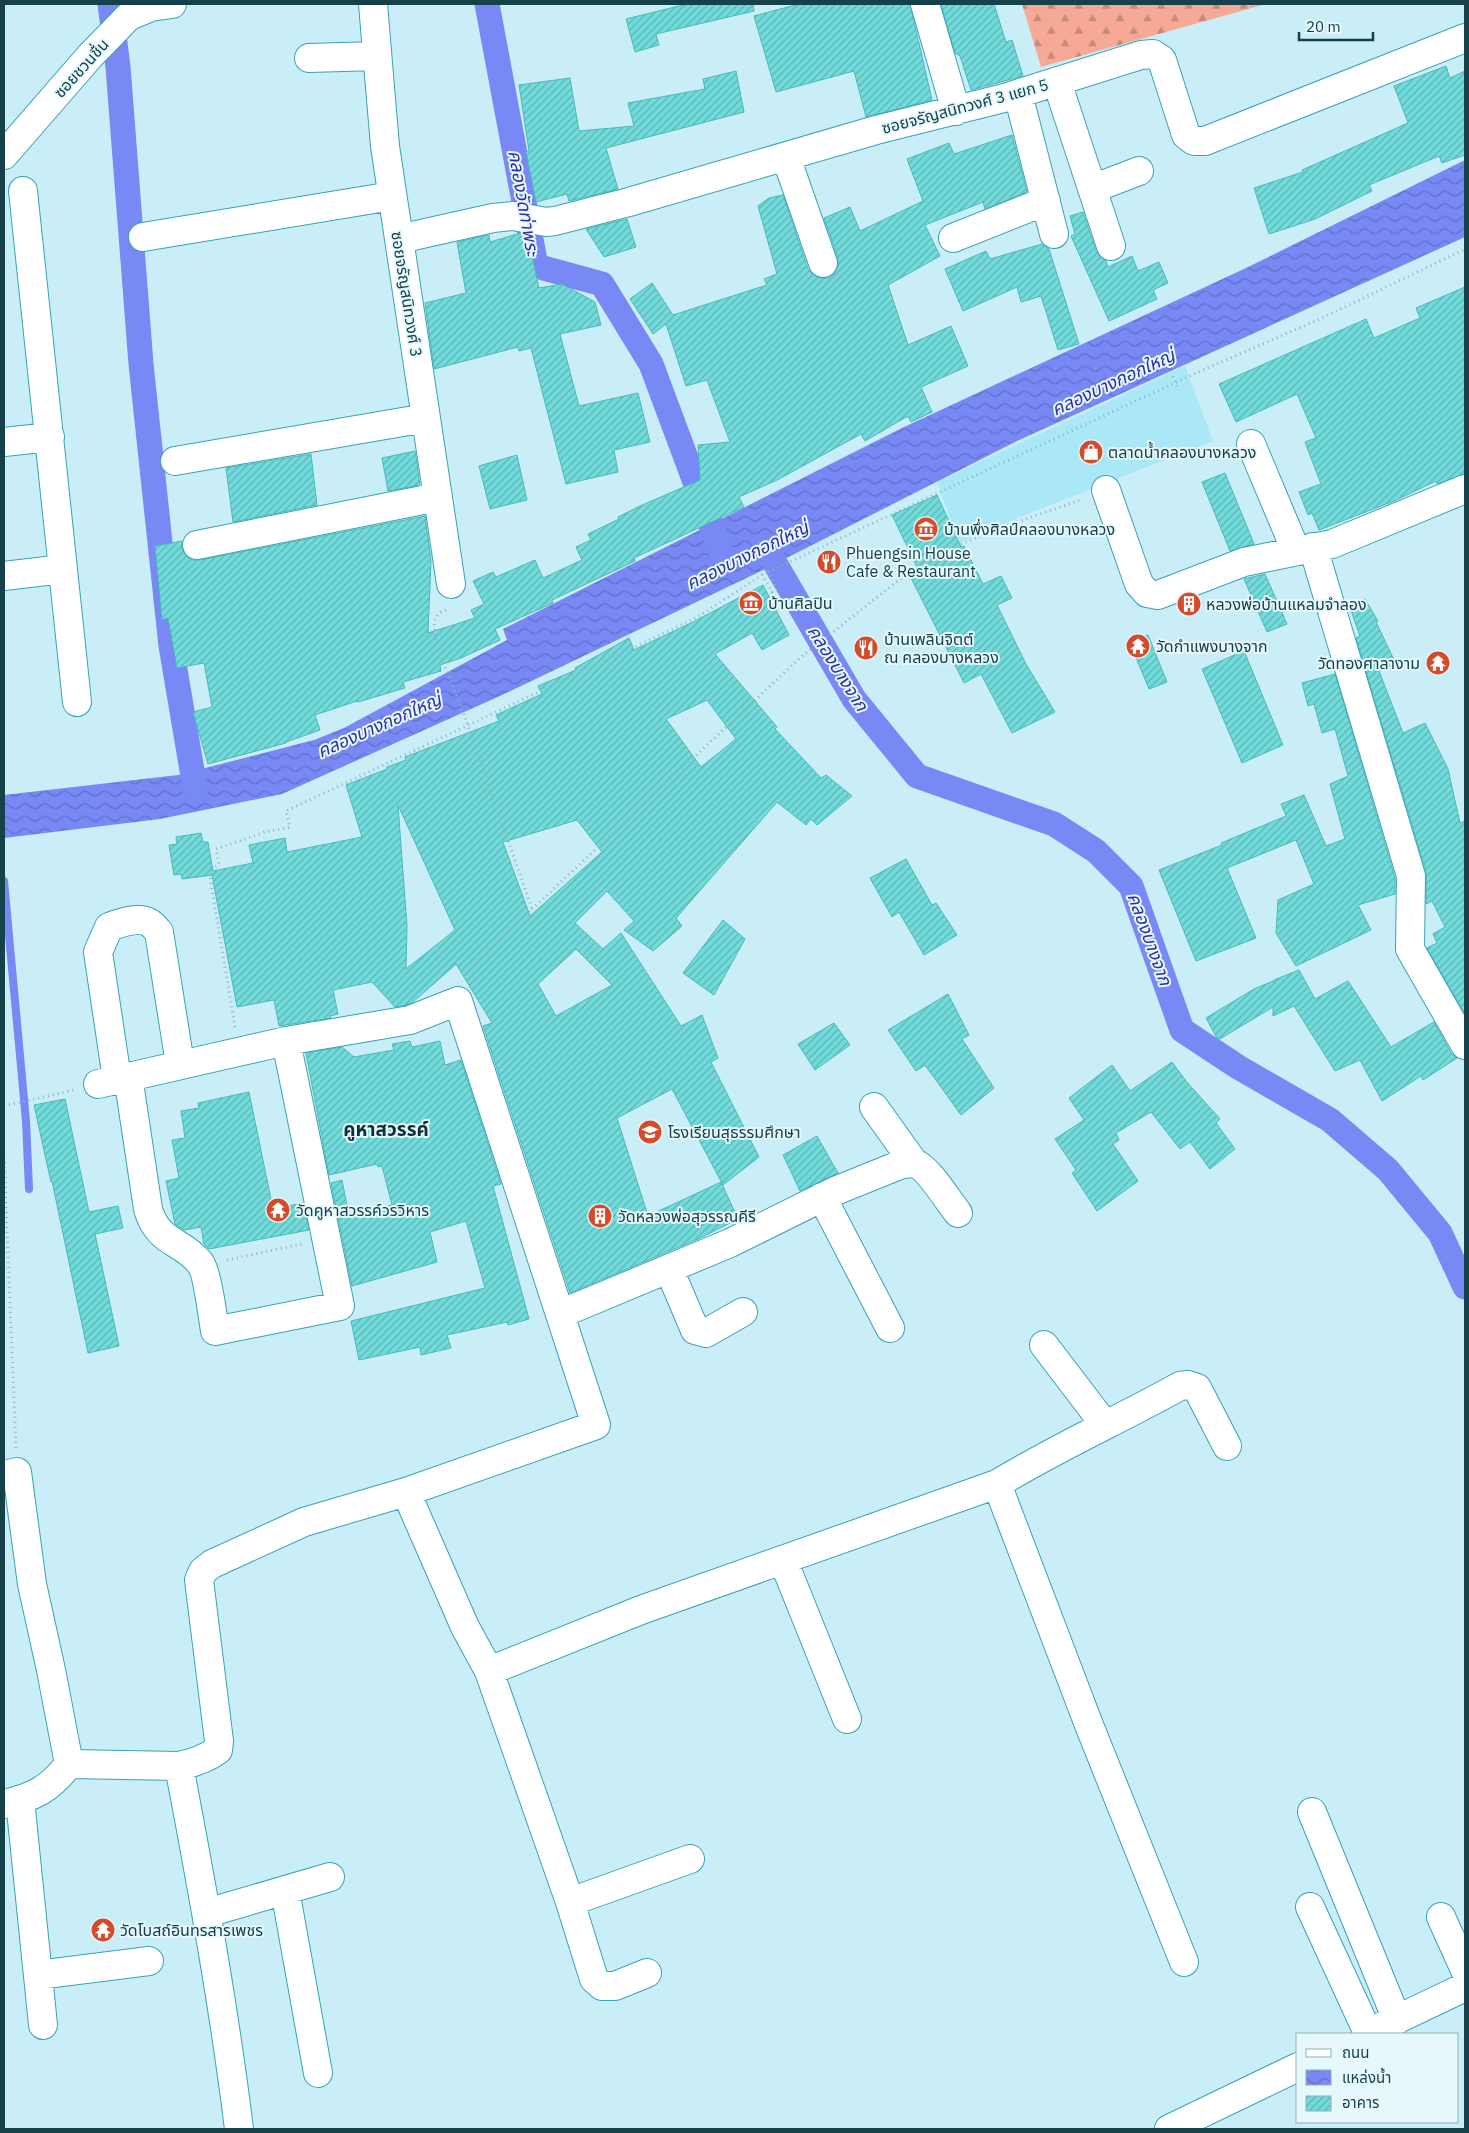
<svg xmlns="http://www.w3.org/2000/svg" width="1469" height="2133" font-family="'IBM Plex Sans','Noto Sans Thai',sans-serif">
  <defs>
    <pattern id="forest-firs" width="22" height="20" patternUnits="userSpaceOnUse" patternTransform="scale(1.25)"><rect width="22" height="20" fill="#f6a996"/><path d="M5 1l3.5 6h-7zM16 11l3.5 6h-7z" fill="#c68b7c"/></pattern>
    <pattern id="water-waves" width="16" height="10" patternUnits="userSpaceOnUse" patternTransform="scale(1.25)"><rect width="16" height="10" fill="#7888f4"/><path d="M0 5q4-4 8 0t8 0" fill="none" stroke="#6171c8"/></pattern>
    <pattern id="building-hatch" width="6" height="6" patternUnits="userSpaceOnUse" patternTransform="scale(1.25)"><rect width="6" height="6" fill="#71dcdb"/><path d="M-1 1l2-2M0 6l6-6M5 7l2-2" fill="none" stroke="#5cb4b4"/></pattern>
  </defs>
  <rect width="100%" height="100%" fill="#caeef7"/>
  <path fill="#aae8f7" d="M1185,366L1213,441L1020,517L959,543L937,482Z"/>
  <path fill="url(#forest-firs)" d="M1022,4H1266L1041,67Z"/>
  <path fill="url(#water-waves)" d="M1465,160V237L1017,441L759,572L502,695L282,794L160,819L4,838V795L178,775L314,740L344,728L507,640L503,629L902,428L1246,268Z"/>
  <g fill="none" stroke-linecap="round" stroke-linejoin="round">
    <path stroke="#7888f4" stroke-width="8" d="M4,881L26,1121L29,1189"/>
    <path stroke="#7888f4" stroke-width="25" d="M110,4L118,67L141,364L171,646L195,788
      M487,4L536,266L602,284L651,364L723,557
      M765,546L854,699L917,776L1054,824L1096,851L1131,886L1182,1030L1238,1067L1330,1120L1388,1170L1440,1233L1465,1287"/>
  </g>
  <path fill="url(#building-hatch)" stroke="#4bb9b8" fill-rule="evenodd" d="M687,4H753L754,11L656,34L659,45L635,52L626,19Z
    M799,4H910L932,100L866,117L854,71L776,92L754,16Z
    M941,4H994L1006,42L1012,40L1023,76L971,90L960,56L955,53Z
    M1446,66L1450,78L1465,71V155L1442,163L1439,156L1369,185L1372,191L1315,219L1269,234L1254,188L1303,172L1302,170L1408,123L1394,86Z
    M736,71L744,112L606,148L618,189L569,201L567,194L536,202L526,152L529,151L519,85L570,78L579,131L634,126L628,103L705,89L703,79Z
    M1012,135L1027,192L985,209L983,202L925,225L940,256L888,285L908,345L951,326L968,366L921,387L932,412L911,422L908,416L865,441L861,434L777,480L739,497L744,507L634,558L635,561L552,600L553,603L495,629L500,640L461,658L440,665L441,671L403,682L405,688L358,702L357,701L315,715L320,730L286,742V743L208,764L193,712L212,707L204,663L177,668L168,618L162,620L155,546L182,541V549L186,556L192,560H200L425,516L431,561L428,633L475,618L471,610L484,604L473,581L493,572L496,577L535,560L543,578L582,560L576,547L591,540L588,534L619,519L618,517L640,506L700,480L698,445L730,442L707,380L686,386L666,324L653,334L630,299L652,283L673,315L767,285L764,279L777,274L758,206L769,198L783,195L808,269L812,274L820,278H829L834,274L838,266V258L824,218L850,207L860,231L923,201L907,159L949,143L954,154Z
    M1083,212L1096,251L1100,257L1106,261L1108,267L1132,256L1138,271L1159,262L1168,283L1153,290L1157,299L1109,321L1071,236L1075,234L1070,216Z
    M627,219L636,247L604,257L586,229Z
    M521,233L527,234L539,288L562,284L595,302L601,325L560,334L579,406L638,393L650,442L614,450L618,472L566,484L531,348L519,351L518,347L434,369L425,303L466,293L457,242L489,235L490,242Z
    M1042,244L1049,249L1079,344L1058,350L1041,296L1021,302L1017,287L963,311L945,269L986,251L990,259Z
    M1465,287V474L1437,484L1436,481L1394,501L1319,530L1312,513L1308,515L1299,492L1321,484L1305,442L1316,438L1297,394L1236,422L1219,384L1366,319L1374,338L1420,318L1416,308Z
    M415,451L420,485L388,491L382,458Z
    M311,454L317,505L233,522L226,468Z
    M517,455L527,500L490,509L479,466Z
    M1225,473L1254,544L1230,551L1202,482Z
    M937,495L961,547L964,546L983,584L1001,576L1012,598L997,605L1026,664L1055,712L1012,733L981,674L964,683L909,574L918,569L892,515Z
    M1265,574L1287,624L1267,632L1244,579Z
    M763,585L789,635L762,650L752,633L715,654L777,727L775,729L821,778L826,775L852,796L817,825L811,819L806,825L777,802L676,918L682,926L653,951L624,930L634,921L607,891L575,923L603,949L621,933L681,1026L702,1015L718,1058L711,1062L759,1157L723,1185L672,1089L617,1118L648,1216L721,1182L738,1219L698,1239L570,1293L483,1026L492,1023L456,964L413,1002L406,1005L395,1007L372,982L333,990L338,1014L330,1016L331,1018L279,1026L274,1000L237,1007L212,875L182,879L181,874L174,875L169,845L177,844L176,837L201,833L203,842H208L213,871L253,863L249,845L285,838L287,852L362,837L346,785L387,769V767L406,760L405,757L499,721L496,715L542,694L538,686L576,670L575,668L629,638L634,650L693,622ZM707,700L736,739L701,767L666,719ZM398,805L455,930L406,969L407,926ZM577,820L602,852L530,916L503,842ZM576,949L612,985L556,1016L538,984Z
    M1365,599L1378,621L1376,622L1396,664L1379,671L1403,733L1425,723L1448,769L1460,823L1465,821V1014L1427,948L1437,943L1433,934L1445,927L1432,901L1426,904V872L1356,638L1360,636L1349,605Z
    M1148,635L1167,682L1149,689L1130,643Z
    M1244,651L1283,745L1242,763L1202,669Z
    M1335,674L1395,878V894L1358,905L1371,930L1296,966L1276,933L1278,900L1314,884L1296,840L1227,868L1256,938L1196,961L1159,870L1222,845L1221,843L1286,816L1281,804L1304,795L1326,846L1345,839L1330,784L1348,776L1335,729L1322,733L1314,704L1308,706L1302,683Z
    M906,859L932,905L936,903L957,935L924,955L899,912L892,917L870,878Z
    M723,920L745,939L714,995L683,973Z
    M1299,970L1315,999L1348,981L1391,1047L1434,1022L1451,1053L1457,1058L1423,1080L1421,1076L1382,1101L1360,1060L1335,1071L1294,1006L1273,1016V1007L1218,1040L1206,1018L1254,989L1273,981L1274,983V980Z
    M948,994L969,1035L962,1039L994,1088L961,1115L925,1065L916,1071L888,1030Z
    M834,1023L850,1045L815,1070L798,1044Z
    M410,1041L412,1047L440,1041L445,1065L461,1060L501,1184L493,1186L529,1319L508,1325L507,1322L447,1335L451,1348L421,1355L420,1347L359,1360L351,1321L485,1288L466,1221L430,1232L437,1262L352,1286L331,1183L342,1180L349,1215L392,1205L382,1166L378,1167L377,1164L329,1175L306,1053L342,1047L354,1057L394,1050L392,1044Z
    M1172,1062L1186,1081L1220,1119L1216,1123L1235,1149L1210,1169L1190,1142L1180,1149L1151,1112L1116,1133L1119,1140L1113,1144L1138,1181L1097,1211L1072,1173L1076,1170L1055,1139L1084,1120L1069,1098L1112,1065L1130,1091Z
    M249,1092L273,1209L303,1203L309,1230L209,1249L204,1244L201,1227L184,1230L175,1224L166,1181L179,1178L172,1140L185,1138L181,1111L199,1108L198,1103Z
    M65,1099L89,1212L118,1206L123,1228L95,1234L119,1346L88,1353L52,1181L51,1182L34,1105Z
    M817,1136L838,1173L800,1191L783,1155Z"/>
  <g fill="none" stroke-linecap="round" stroke-linejoin="round">
    <defs>
      <path id="minor" d="M373,4L385,146L451,584
        M925,4L956,111
        M309,58L377,56
        M1057,82L1111,246
        M1018,94L1054,234
        M4,155L90,56L129,16L151,7L172,4
        M786,157L823,263
        M1092,189L1139,171
        M23,191L77,702
        M143,237L392,196
        M953,238L1046,201
        M399,239L493,218L513,216L546,222L555,221L629,202L876,130L1004,98L1141,55L1153,54L1162,60L1186,135L1194,141H1205L1465,38
        M4,442L50,437
        M1251,444L1296,551
        M175,461L426,418
        M1106,490L1139,584L1147,593L1158,595L1244,562L1332,544L1465,489
        M197,545L438,497
        M1313,547L1411,876L1410,949L1465,1045
        M4,576L63,569
        M128,1076L148,1209C158,1244 182,1240 200,1263C207,1271 213,1318 215,1331L340,1306L286,1041
        M117,1079L98,952L109,927C120,923 139,916 150,923C153,925 156,929 159,932L180,1064
        M98,1084L286,1041L410,1020L458,1001L596,1425L406,1492L304,1522L212,1564L203,1571L199,1580L219,1741L218,1750C206,1759 193,1763 179,1766C202,1887 224,2007 239,2129
        M874,1107L914,1163
        M822,1197L890,1328
        M669,1269L695,1330L706,1333L743,1312
        M560,1314L730,1243L835,1191L902,1164C905,1164 910,1163 914,1163C927,1166 949,1202 958,1213
        M1044,1345L1105,1425
        M4,1475L17,1472L32,1584L51,1670L69,1764L179,1766
        M997,1484L1089,1725L1184,1962
        M406,1492L465,1627L489,1671L570,1902L690,1859
        M783,1560L847,1719
        M489,1671L641,1610L997,1484C1056,1448 1119,1420 1180,1386L1188,1385L1197,1388L1227,1446
        M20,1800L43,2025
        M4,1804C34,1797 50,1789 69,1764
        M1312,1812L1397,2020
        M285,1890L318,2073
        M570,1902L594,1979L602,1986H615L647,1973
        M1310,1907L1368,2033
        M207,1913L330,1877
        M1441,1917L1465,1970
        M38,1975L149,1961
        M1381,2027L1465,1987
        M1169,2129L1298,2067"/>
    </defs>
    <use href="#minor" stroke="#38a2b8" stroke-width="30"/>
    <path stroke="#8fb5bf" stroke-width="3" stroke-dasharray="1 4" stroke-linecap="butt" d="M1173,376L1177,387
      M446,610L439,613L434,622L436,644L465,717L532,909L511,927L463,977
      M532,909L801,657L908,573C960,538 1024,521 1082,499
      M235,1027L210,877V871L219,864L216,849L265,832L290,827L286,811L696,618L762,575L772,592L777,588L768,572L1196,373L1322,318L1465,249
      M4,1106L74,1090
      M4,1157L16,1448
      M227,1260L302,1244"/>
    <use href="#minor" stroke="#fff" stroke-width="28"/>
  </g>
  <defs>
    <symbol id="shop-disc" viewBox="-11 -11 22 22"><circle r="9.5" fill="#d54b2a" stroke="#e6f8fc"/><path d="M-5-2.5h2.3a2.7 3.5 0 0 1 5.4 0H5L5.5 6h-11ZM-1.5-2.5h3a1.5 2.3 0 0 0-3 0Z" fill="#fff"/></symbol>
    <symbol id="museum-disc" viewBox="-11 -11 22 22"><circle r="9.5" fill="#d54b2a" stroke="#e6f8fc"/><path d="M0-6L6-3V-2H-6V-3ZM-5-1h2V3h-2ZM-1-1h2V3h-2ZM3-1h2V3H3ZM-6 4H6V6H-6Z" fill="#fff"/></symbol>
    <symbol id="restaurant-disc" viewBox="-11 -11 22 22"><circle r="9.5" fill="#d54b2a" stroke="#e6f8fc"/><path d="M-5-6h1v4h1v-4h1v4h1v-4h1v5L-1.5 .5V6h-2V.5L-5-1ZM5-6V6H3V1.5H1.5Q1.5-4 5-6Z" fill="#fff"/></symbol>
    <symbol id="building-disc" viewBox="-11 -11 22 22"><circle r="9.5" fill="#d54b2a" stroke="#e6f8fc"/><path d="M-4-6H4V6H1V3H-1V6H-4ZM-2.5-4.3h1.7v1.8h-1.7ZM.8-4.3h1.7v1.8H.8ZM-2.5-1h1.7V.8h-1.7ZM.8-1h1.7V.8H.8Z" fill="#fff"/></symbol>
    <symbol id="temple-disc" viewBox="-11 -11 22 22"><circle r="9.5" fill="#d54b2a" stroke="#e6f8fc"/><path d="M0-6L5-2H3V0L6.5 2.5H4V6H1.5V3h-3V6H-4V2.5H-6.5L-3 0V-2H-5Z" fill="#fff"/></symbol>
    <symbol id="school-disc" viewBox="-11 -11 22 22"><circle r="9.5" fill="#d54b2a" stroke="#e6f8fc"/><path d="M0-5L7-2L0 1L-7-2ZM-4 1L0 2.5L4 1V4Q0 6-4 4Z" fill="#fff"/></symbol>
  </defs>
  <g fill-rule="evenodd">
    <use href="#shop-disc" x="1077" y="438" width="28" height="28"/>
    <use href="#museum-disc" x="912" y="515" width="28" height="28"/>
    <use href="#restaurant-disc" x="815" y="548" width="28" height="28"/>
    <use href="#museum-disc" x="737" y="589" width="28" height="28"/>
    <use href="#building-disc" x="1175" y="590" width="28" height="28"/>
    <use href="#temple-disc" x="1124" y="632" width="28" height="28"/>
    <use href="#restaurant-disc" x="852" y="634" width="28" height="28"/>
    <use href="#temple-disc" x="1424" y="649" width="28" height="28"/>
    <use href="#school-disc" x="636" y="1118" width="28" height="28"/>
    <use href="#temple-disc" x="264" y="1196" width="28" height="28"/>
    <use href="#building-disc" x="586" y="1202" width="28" height="28"/>
    <use href="#temple-disc" x="89" y="1916" width="28" height="28"/>
  </g>
  <g text-anchor="middle" dominant-baseline="central" stroke-width="4" stroke-linejoin="round" paint-order="stroke">
    <g font-size="16" fill="#16414b" stroke="#e6f8fc">
      <text transform="translate(81 68) rotate(-48)">ซอยชวนชื่น</text>
      <text transform="translate(965 106) rotate(-15)">ซอยจรัญสนิทวงศ์ 3 แยก 5</text>
      <text transform="translate(407 294) rotate(81)">ซอยจรัญสนิทวงศ์ 3</text>
    </g>
    <g font-size="16" fill="#16414b" stroke="#e6f8fc" text-anchor="start">
      <text x="1108" y="452">ตลาดน้ำคลองบางหลวง</text>
      <text x="944" y="529">บ้านพึ่งศิลป์คลองบางหลวง</text>
      <text x="846" y="553">Phuengsin House<tspan x="846" dy="18">Cafe &amp; Restaurant</tspan></text>
      <text x="768" y="603">บ้านศิลปิน</text>
      <text x="1206" y="604">หลวงพ่อบ้านแหลมจำลอง</text>
      <text x="884" y="639">บ้านเพลินจิตต์<tspan x="884" dy="18">ณ คลองบางหลวง</tspan></text>
      <text x="1156" y="646">วัดกำแพงบางจาก</text>
      <text x="1420" y="663" text-anchor="end">วัดทองศาลางาม</text>
      <text x="668" y="1132">โรงเรียนสุธรรมศึกษา</text>
      <text x="296" y="1210">วัดคูหาสวรรค์วรวิหาร</text>
      <text x="618" y="1216">วัดหลวงพ่อสุวรรณคีรี</text>
      <text x="120" y="1930">วัดโบสถ์อินทรสารเพชร</text>
    </g>
    <g font-size="18" font-style="italic" fill="#302ca8" stroke="#e6f8fc">
      <text transform="translate(524 203) rotate(80)">คลองวัดท่าพระ</text>
      <text transform="translate(1113 382) rotate(-25)">คลองบางกอกใหญ่</text>
      <text transform="translate(747 555) rotate(-26)">คลองบางกอกใหญ่</text>
      <text transform="translate(838 668) rotate(58)">คลองบางจาก</text>
      <text transform="translate(379 725) rotate(-24)">คลองบางกอกใหญ่</text>
      <text transform="translate(1150 939) rotate(70)">คลองบางจาก</text>
    </g>
    <g font-size="19" font-weight="bold" fill="#0f3037" stroke="#e6f8fc">
      <text x="386" y="1129">คูหาสวรรค์</text>
    </g>
  </g>
  <rect width="1469" height="2133" fill="none" stroke="#16414b" stroke-width="10"/>
  <rect x="1296" y="2033" width="162" height="90" fill="#e6f8fc" stroke="#93afb5"/>
  <rect x="1306" y="2049" width="25" height="8" fill="#ffffff" stroke="#93afb5"/>
  <text x="1342" y="2058" font-size="15" fill="#16414b">ถนน</text>
  <rect x="1306" y="2070" width="25" height="15" fill="url(#water-waves)" stroke="#93afb5"/>
  <text x="1342" y="2083" font-size="15" fill="#16414b">แหล่งน้ำ</text>
  <rect x="1306" y="2096" width="25" height="15" fill="url(#building-hatch)" stroke="#93afb5"/>
  <text x="1342" y="2108" font-size="15" fill="#16414b">อาคาร</text>
  <path d="M1299 32v8h74v-8" fill="none" stroke="#16414b" stroke-width="2.5"/>
  <text x="1306" y="32" font-size="15" fill="#16414b" stroke="#e6f8fc" stroke-width="4" paint-order="stroke">20 m</text>
</svg>
